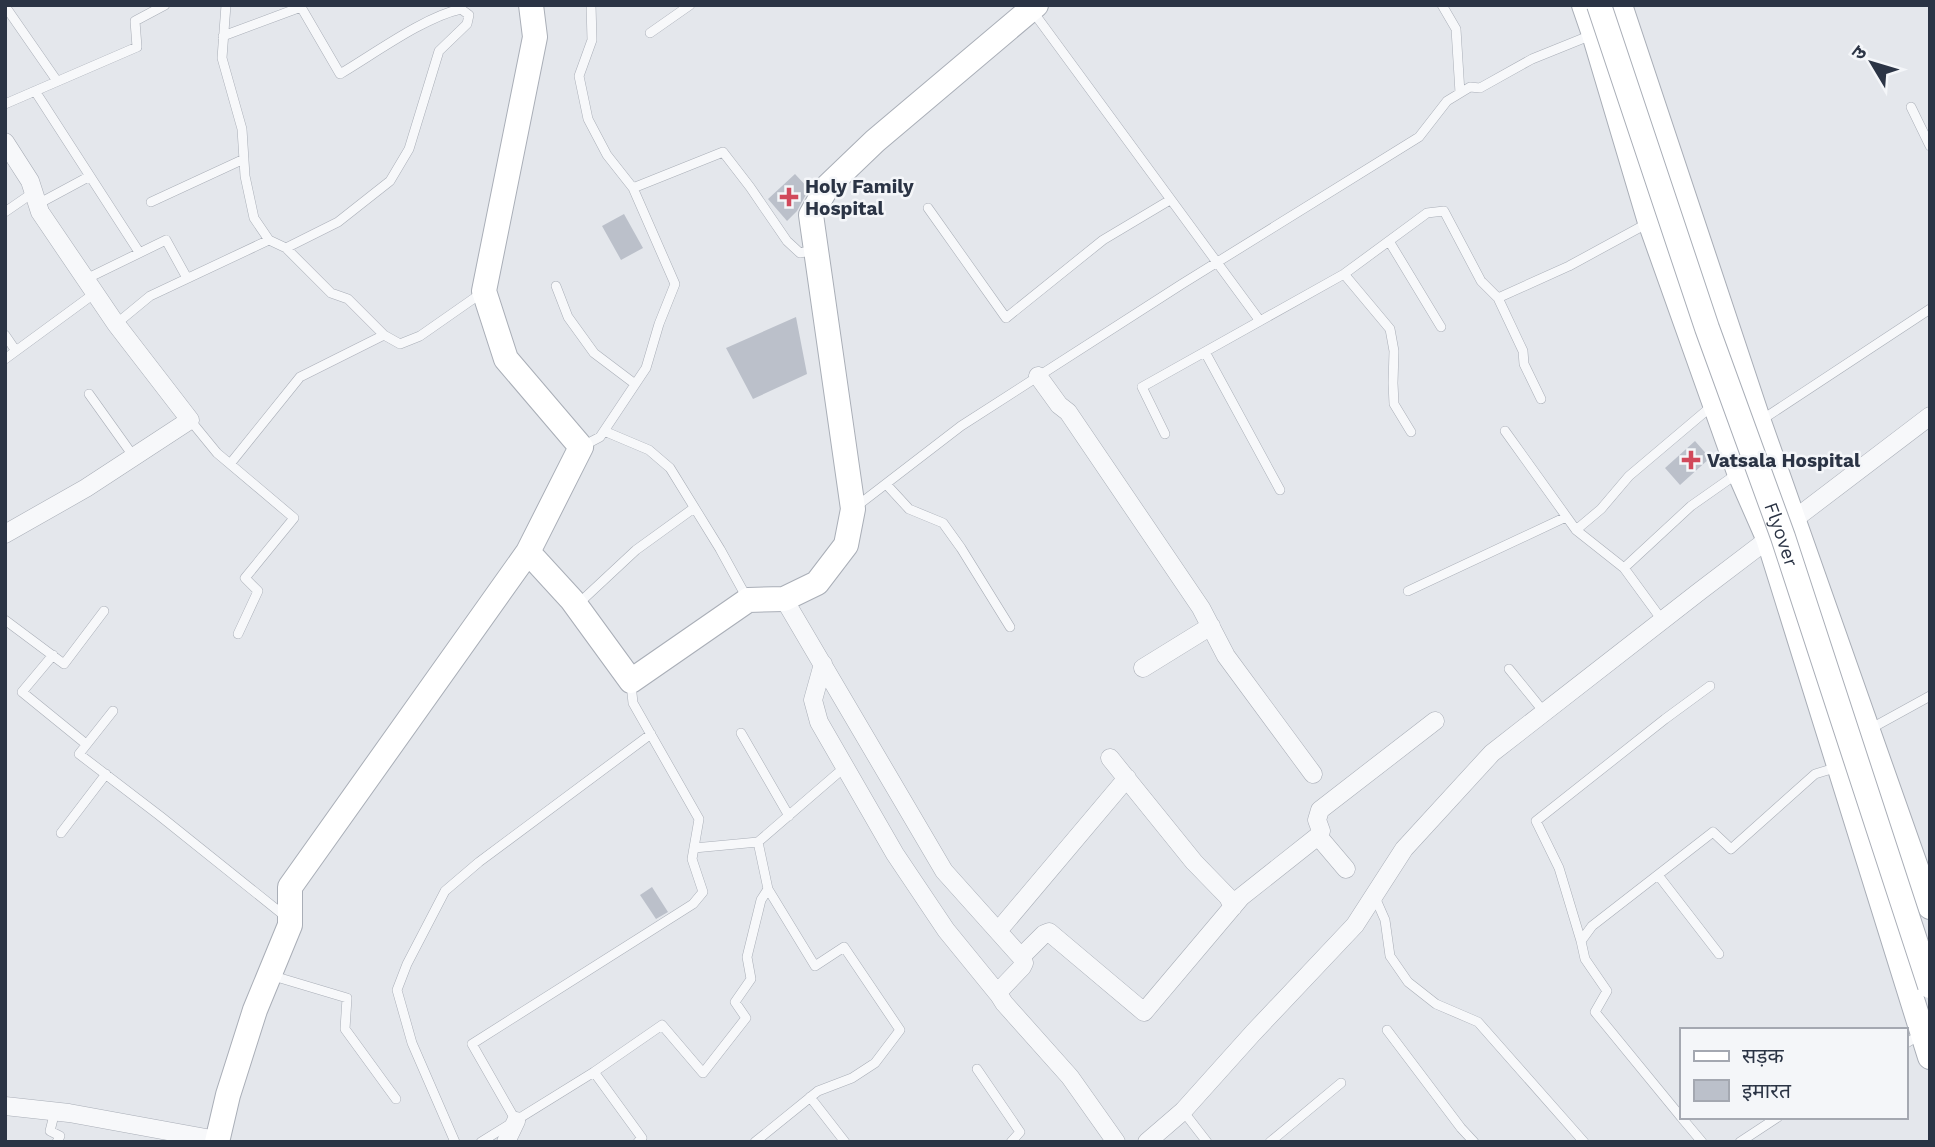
<svg xmlns="http://www.w3.org/2000/svg" width="1935" height="1147" font-family="'Work Sans','Noto Sans Devanagari',sans-serif">
  <rect width="100%" height="100%" fill="#e4e7ec"/>
  <path fill="#bbc0ca" d="M795,174L809,189L797,211L787,221L768,199Z
    M624,214L643,248L621,260L602,226Z
    M796,317L807,374L753,399L726,348Z
    M1695,441L1710,458L1680,485L1665,468Z
    M652,887L668,912L656,919L640,895Z"/>
  <g fill="none" stroke-linecap="round" stroke-linejoin="round">
    <defs>
      <path id="lane" d="M226,5L222,58L242,129L245,176L254,218L269,240L286,248L331,293L348,299L384,335L400,344L420,336L483,292
        M591,5L592,40L579,76L588,119L607,155L633,188
        M1442,5L1456,29L1460,93
        M5,6L57,81
        M1031,9L1260,321
        M650,33L690,5
        M223,36L301,7L340,74C374,54 424,17 461,9L469,15L467,24L439,51L409,149L390,181L338,222L286,248
        M35,91L139,252
        M5,104L137,47L135,21L165,5
        M1911,107L1930,146
        M151,202L244,159
        M38,204L90,176
        M928,208L1006,318L1103,240L1170,200
        M5,212L34,192
        M1389,241L1441,327
        M1344,274L1390,329L1394,351L1393,383L1394,404L1411,432
        M86,279L166,240L187,278
        M556,286L568,317L594,353L635,384
        M1498,298L1569,266L1648,223
        M116,324L150,296L269,240
        M5,335L16,351
        M1205,352L1280,490
        M5,359L95,293
        M89,394L134,457
        M190,420L217,453L294,518L245,578L258,591L238,634
        M1760,421L1930,309
        M604,431L649,450L670,468L720,549L748,600
        M1505,431L1576,530L1624,568L1662,620
        M1165,434L1142,387L1344,274L1427,213L1444,211L1481,281L1498,298L1523,351L1524,364L1541,399
        M583,446L600,437L646,368L659,324L675,284L633,188L723,152L750,187L787,241L800,253L814,250
        M230,464L300,377L384,335
        M886,484L909,509L943,523L961,548L1010,627
        M857,506L961,426L1182,284L1419,137L1447,101L1470,87L1480,88L1532,59L1594,34
        M1576,530L1601,509L1629,476L1713,405
        M1624,568L1691,506L1738,473
        M1408,591L1566,517
        M577,605L636,550L694,508
        M5,620L64,664L104,611
        M53,655L22,692L86,744
        M1509,669L1544,712
        M113,711L79,754L160,816L286,917
        M1870,729L1930,696
        M741,733L789,816
        M61,833L106,774
        M694,848L758,842L838,773
        M1658,875L1719,954
        M1374,895L1385,920L1390,956L1408,982L1436,1004L1478,1022L1584,1142
        M1581,941L1559,868L1536,821L1665,719L1710,686
        M270,975L347,998L345,1029L396,1099
        M1387,1030L1461,1128L1474,1142
        M1905,1044L1921,1034
        M977,1069L1020,1132L1011,1142
        M594,1072L642,1138L638,1142
        M810,1097L845,1142
        M55,1111L50,1131L60,1136L57,1142
        M1183,1111L1207,1142
        M1681,1117L1595,1012L1607,991L1585,959L1581,941L1592,926L1713,832L1731,849L1815,774L1838,767
        M1681,1117L1702,1142
        M516,1121L472,1044L693,904L703,892L692,859L699,819L633,703L631,684
        M455,1142L412,1043L397,990L407,964L445,891L479,862L651,734
        M481,1142L594,1072L662,1025L703,1073L746,1018L735,1002L751,979L747,957L761,900L768,889
        M755,1142L818,1091L852,1078L875,1063L900,1030L844,947L815,966L768,889L758,842
        M1270,1142L1341,1083
        M1740,1142L1778,1117"/>
      <path id="street" d="M5,142L30,181L40,212L116,324L190,420L86,488L5,534
        M1038,376L1059,405L1068,412L1201,608L1226,656L1313,774
        M784,599L944,871L1021,957L1024,963L1022,967L1001,989L999,995L1004,1003L1070,1077L1116,1142
        M823,664L813,700L819,722L895,854L946,930L999,995
        M1143,668L1211,626
        M1110,758L1194,862L1228,897L1233,907
        M1346,869L1318,836L1321,831L1317,820L1320,810L1435,721
        M998,931L1127,778
        M1021,957L1044,934L1049,932L1144,1012L1241,897L1318,836
        M5,1106L69,1113L217,1140
        M506,1142L516,1121
        M1147,1142L1183,1111L1253,1033L1355,925L1404,849L1492,753L1700,591L1930,416"/>
      <path id="secondary" d="M1584,5L1594,34L1650,222L1739,472L1768,538L1930,1057
        M1620,5L1759,422L1930,907
        M528,552L572,600L631,681L748,600L784,599L817,583L846,545L853,509L811,215L827,187L875,141L1036,5
        M217,1142L228,1095L255,1010L290,925V887L528,552L581,447L506,359L484,291L535,37L531,5"/>
    </defs>
    <use href="#lane" stroke="#a9aeb7" stroke-width="10"/>
    <use href="#street" stroke="#a9aeb7" stroke-width="19"/>
    <use href="#secondary" stroke="#a9aeb7" stroke-width="26"/>
    <use href="#lane" stroke="#f7f8fa" stroke-width="9"/>
    <use href="#street" stroke="#f7f8fa" stroke-width="18"/>
    <use href="#secondary" stroke="#fff" stroke-width="24"/>
    <defs>
      <g id="secondary-bridge">
        <path id="s1" d="M1599,5L1707,328L1783,537L1930,986"/>
      </g>
    </defs>
    <use href="#secondary-bridge" stroke="#a9aeb7" stroke-width="26" stroke-linecap="butt"/>
    <use href="#secondary-bridge" stroke="#fff" stroke-width="24"/>
  </g>
  <g fill="#d1495b" stroke="#f4f6f9" stroke-width="2.5">
    <path d="M785.5 186.5h7v7h7v7h-7v7h-7v-7h-7v-7h7z"/>
    <path d="M1687.5 449.5h7v7h7v7h-7v7h-7v-7h-7v-7h7z"/>
  </g>
  <g text-anchor="middle" dominant-baseline="central" stroke-width="5" stroke-linejoin="round" paint-order="stroke">
    <g font-size="19" font-weight="bold" fill="#2b3445" stroke="#f4f6f9" text-anchor="start">
      <text x="805" y="186">Holy Family<tspan x="805" dy="22">Hospital</tspan></text>
      <text x="1707" y="460">Vatsala Hospital</text>
    </g>
    <g font-size="19" fill="#2b3445" stroke="#f4f6f9">
      <text stroke="none"><textPath href="#s1" startOffset="560">Flyover</textPath></text>
    </g>
  </g>
  <rect width="1935" height="1147" fill="none" stroke="#2b3445" stroke-width="14"/>
  <rect x="1680" y="1028" width="228" height="91" fill="#f4f6f9" stroke="#a4a8b1" stroke-width="2"/>
  <rect x="1694" y="1051" width="35" height="10" fill="#ffffff" stroke="#a4a8b1" stroke-width="2"/>
  <text x="1742" y="1063" font-size="21" fill="#2b3445">सड़क</text>
  <rect x="1694" y="1080" width="35" height="21" fill="#bbc0ca" stroke="#a4a8b1" stroke-width="2"/>
  <text x="1742" y="1098" font-size="21" fill="#2b3445">इमारत</text>
  <g transform="translate(1872 63) rotate(308)" stroke="#f4f6f9" stroke-width="5" paint-order="stroke">
  <path d="M0-5L12 26L0 18L-12 26Z" fill="#2b3445"/>
  <text y="-10" font-size="19" font-weight="bold" text-anchor="middle" fill="#2b3445">उ</text>
  </g>
</svg>
